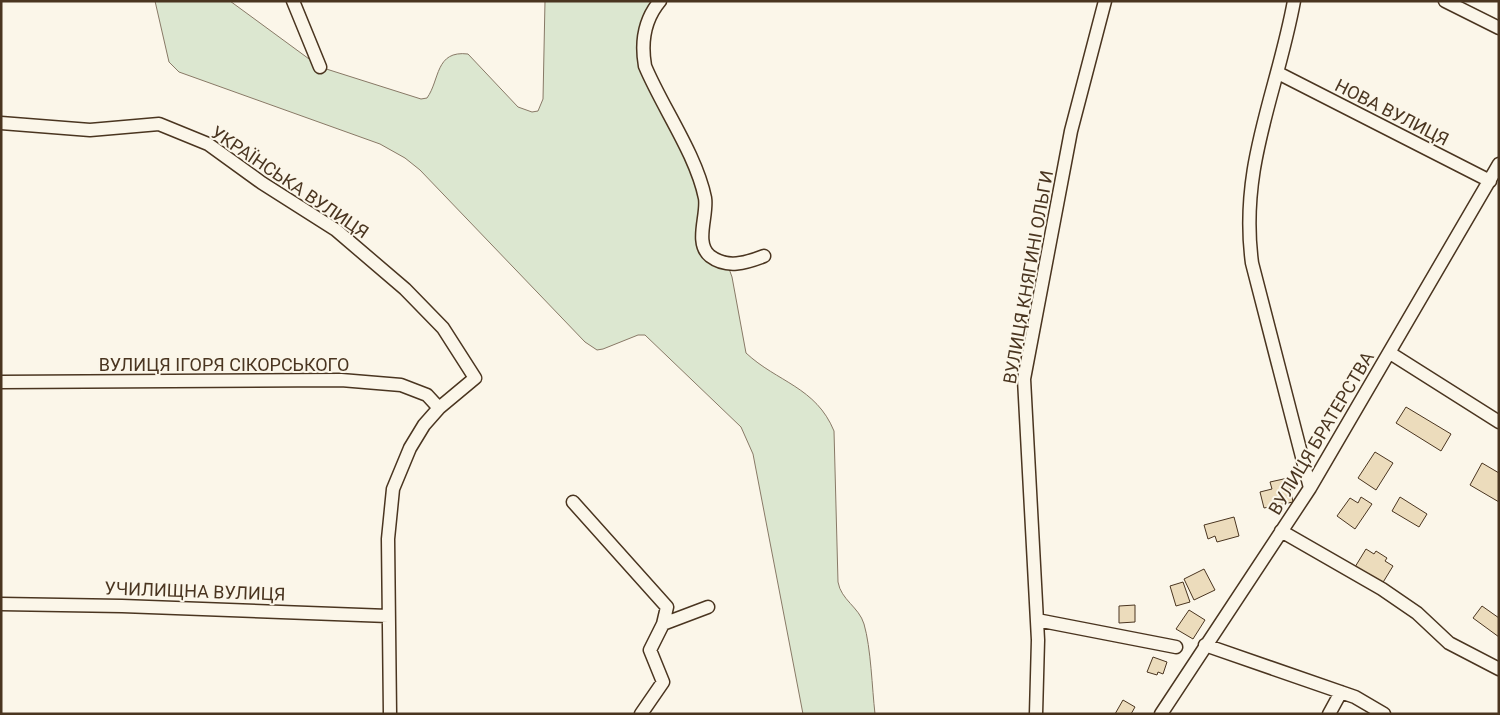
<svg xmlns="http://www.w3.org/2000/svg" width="1500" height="715" font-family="Roboto,sans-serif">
  <rect width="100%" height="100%" fill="#fbf6e9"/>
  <path fill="#dce7d0" stroke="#887966" d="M155,1H230L320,67L421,99L427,98C440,80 435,50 468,54L518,107L532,112L538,111L543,99L545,1H660L643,52L699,176L703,243L727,263L732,277L746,353C777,382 816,387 834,431L838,582C841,600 859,607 864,624C871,648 872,688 875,714H803L753,454L741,427L645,335H638L603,349L597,350L585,342L420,170L405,158L380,144L179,72L169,62Z"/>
  <path fill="#ecdcbc" stroke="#4a3520" d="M1406,407L1451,434L1441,451L1396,423Z
    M1375,452L1393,463L1376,490L1358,478Z
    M1482,463L1499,473V502L1470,485Z
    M1288,478L1293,502L1264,508L1260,492L1272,489L1270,482Z
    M1361,497L1372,504L1355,529L1337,516L1350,498L1358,503Z
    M1400,497L1427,514L1419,527L1392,511Z
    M1234,517L1239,536L1217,542L1215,536L1208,539L1204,525Z
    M1366,549L1374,554L1376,551L1387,558L1385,561L1393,566L1382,584L1355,567Z
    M1204,569L1215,590L1194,600L1184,579Z
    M1183,582L1190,602L1176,606L1170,586Z
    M1135,605V622L1119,623V606Z
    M1482,606L1499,618V637L1473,618Z
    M1189,610L1205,620L1193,639L1176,629Z
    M1153,657L1167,662L1163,674L1158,672L1157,675L1147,672Z
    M1123,700L1135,707L1131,714H1115Z"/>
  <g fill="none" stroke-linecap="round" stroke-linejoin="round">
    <defs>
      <path id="minor" d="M293,1L320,67
        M660,1C644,20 641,43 645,66C662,107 696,154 705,198C708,215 694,243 710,256C727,269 746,263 764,256
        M1294,1C1277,94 1239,166 1252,263L1310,488
        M1445,1L1499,28
        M1278,73L1490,181
        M1,123L90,130L159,124L208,144L262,183L336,230L405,289L443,328L475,378L439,408L424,425L410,448L393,489L388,539L390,714
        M1390,353L1499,422
        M1,382L341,380L401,385L427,395L439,408
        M573,502L667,607L663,624L650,650L663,682L641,714
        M1281,531L1382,589L1417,613L1449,643L1499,669
        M1,604L122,606L388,616
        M1037,620L1176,647
        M663,624L708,607
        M1205,645L1355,697L1384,714
        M1036,714L1038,640L1024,379L1071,131L1105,1
        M1161,714L1310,488L1499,164
        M1329,714L1341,692"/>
    </defs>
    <use href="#minor" stroke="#4a3520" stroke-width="15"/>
    <use href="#minor" stroke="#fbf6e9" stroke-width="12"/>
  </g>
  <g text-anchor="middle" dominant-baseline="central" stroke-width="4" stroke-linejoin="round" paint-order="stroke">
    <g font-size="18" fill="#4a3520" stroke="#fbf6e9">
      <text transform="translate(1392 112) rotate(27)">НОВА ВУЛИЦЯ</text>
      <text transform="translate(290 182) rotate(34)">УКРАЇНСЬКА ВУЛИЦЯ</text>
      <text transform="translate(1028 277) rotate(-80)">ВУЛИЦЯ КНЯГИНІ ОЛЬГИ</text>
      <text x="224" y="364">ВУЛИЦЯ ІГОРЯ СІКОРСЬКОГО</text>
      <text transform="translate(1321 433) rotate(-59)">ВУЛИЦЯ БРАТЕРСТВА</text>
      <text transform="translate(195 591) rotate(2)">УЧИЛИЩНА ВУЛИЦЯ</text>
    </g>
  </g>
  <rect width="1500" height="715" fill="none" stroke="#4a3520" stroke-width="5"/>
</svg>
